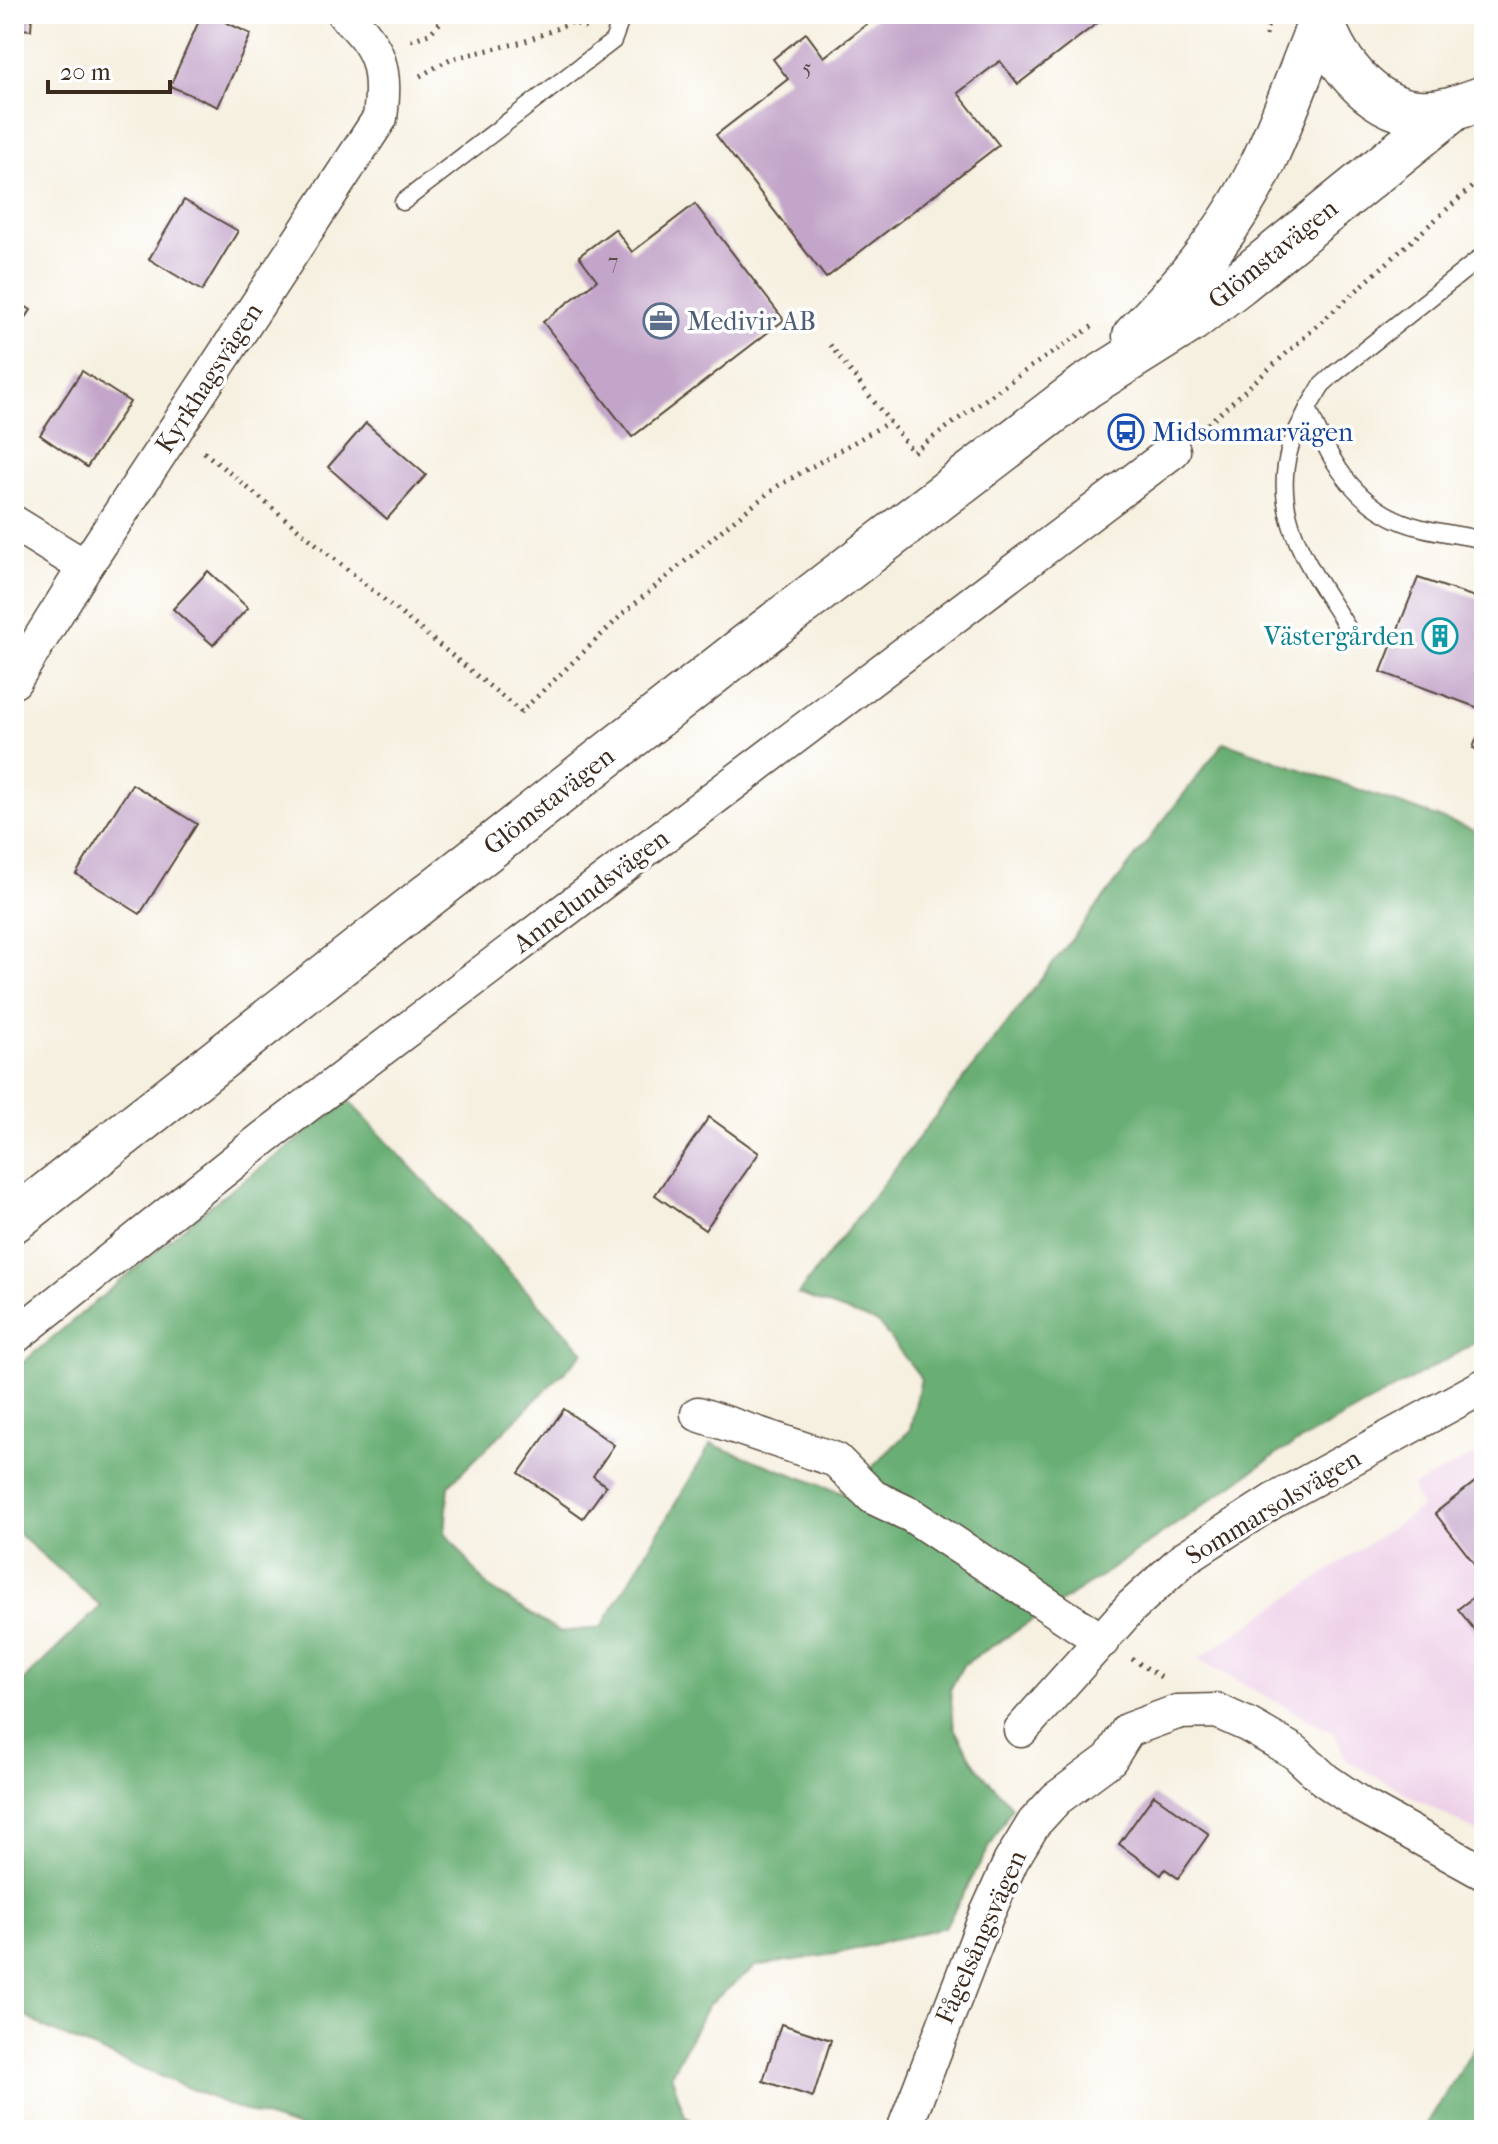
<svg xmlns="http://www.w3.org/2000/svg" width="1498" height="2144" font-family="'IM FELL French Canon',serif">
  <rect width="100%" height="100%" fill="#fff"/>
  <filter id="ink" filterUnits="userSpaceOnUse"><feTurbulence type="fractalNoise" baseFrequency=".0125" numOctaves="2"/><feDisplacementMap in="SourceGraphic" scale="16" xChannelSelector="R" yChannelSelector="G"/><feConvolveMatrix kernelMatrix="1 2 1 2 8 2 1 2 1" color-interpolation-filters="sRGB"/></filter>
  <filter id="wash" filterUnits="userSpaceOnUse"><feTurbulence type="fractalNoise" baseFrequency=".006" numOctaves="4" result="noise"/><feDisplacementMap in="SourceGraphic" scale="32" xChannelSelector="R" yChannelSelector="G"/><feGaussianBlur stdDeviation="1.8" result="paint"/><feColorMatrix in="noise" values="0 0 0 0 0 0 0 0 0 0 0 0 0 0 0 0 0 1.4 0 .05"/><feComposite in="paint" operator="in"/></filter>
  <g filter="url(#wash)">
    <rect width="100%" height="100%" fill="#f6f0e0"/>
    <path fill="#eed0e8" d="M1484,1450V1836L1346,1760L1335,1734L1198,1659L1421,1508L1412,1487Z"/>
    <path fill="#69af74" stroke="#526c49" stroke-width="2" d="M1224,742L1477,831L1484,838V1335L1462,1351L1277,1454L1103,1575L963,1665L950,1690L954,1728L976,1766L1012,1807L945,1927L835,1954L756,1966L708,2005L671,2074L685,2116L706,2130H304L234,2107L49,2030L14,2009V1690L101,1606L14,1530V1370L211,1205L349,1101L584,1352L449,1485L445,1532L488,1587L559,1632L601,1628L711,1444L845,1494L910,1430L921,1378L878,1323L798,1294Z
      M1484,2032V2130H1423Z"/>
    <g id="blocks">
      <path fill="#c3a5c9" d="M14,14H32L31,30L21,29L17,72H14Z
        M202,14H208L251,34L218,107L170,86Z
        M880,14H1109L1018,84L1000,61L958,93L999,145L826,278L716,135L788,79L773,59L806,33L824,57Z
        M184,200L238,231L202,291L149,259Z
        M695,204L784,320L632,437L543,322L597,280L579,256L615,229L632,252Z
        M14,299L31,310L14,336Z
        M82,371L130,402L87,467L40,435Z
        M366,423L426,475L387,519L328,467Z
        M208,571L248,608L213,645L173,609Z
        M1418,578L1484,600V710L1381,672Z
        M1484,719V752L1473,748Z
        M132,784L197,824L140,914L76,874Z
        M709,1117L759,1153L705,1230L655,1195Z
        M564,1409L614,1445L593,1476L606,1486L583,1518L519,1473Z
        M1475,1482L1484,1494V1576L1435,1513Z
        M1484,1589V1642L1458,1609Z
        M1154,1795L1209,1834L1178,1878L1165,1869L1161,1875L1119,1844Z
        M781,2024L831,2040L813,2097L763,2081Z"/>
    </g>
  </g>
  <g filter="url(#ink)">
    <use href="#blocks" fill-opacity="0" stroke="#57483b" stroke-width="2"/>
    <g fill="none" stroke-linecap="round" stroke-linejoin="round">
      <defs>
        <path id="lane" d="M403,202L613,41L623,14
          M1484,255L1334,374L1322,385L1308,408C1325,450 1347,493 1388,515C1416,531 1453,533 1484,540
          M1308,408C1302,421 1294,434 1290,448C1269,517 1313,572 1347,627"/>
        <path id="street" d="M14,523L85,567
          M14,681L85,567L380,118C386,70 381,47 344,14
          M14,1337L265,1137L1173,451
          M698,1414L836,1460L873,1497L913,1516L1102,1641
          M1021,1730L1131,1607L1186,1557L1273,1501L1484,1386
          M904,2130L987,1914L1011,1861L1034,1823L1056,1799L1110,1759L1128,1730L1177,1712L1217,1711L1248,1725L1295,1752L1325,1780L1363,1806L1484,1873"/>
        <path id="secondary" d="M1321,14C1328,55 1372,110 1417,112C1441,114 1462,106 1484,98
          M1135,336C1187,283 1237,223 1267,154C1287,110 1303,64 1322,18
          M14,1220L739,652L1086,386L1191,320L1239,283L1452,110"/>
      </defs>
      <use href="#lane" stroke="#57483b" stroke-width="19"/>
      <use href="#street" stroke="#57483b" stroke-width="37"/>
      <use href="#secondary" stroke="#57483b" stroke-width="47"/>
      <path stroke="#57483b" stroke-width="5" stroke-dasharray="2 6" stroke-linecap="butt" d="M1266,36L1269,14
        M411,40L429,34L449,14
        M420,76L450,59L523,42L573,22L586,28
        M830,345L913,452L1026,370L1093,326
        M1202,429L1484,176
        M204,452L521,712L624,613L729,524L778,486L889,422
        M1132,1659L1161,1677"/>
      <use href="#lane" stroke="#fff" stroke-width="16"/>
      <use href="#street" stroke="#fff" stroke-width="34"/>
      <use href="#secondary" stroke="#fff" stroke-width="44"/>
    </g>
  </g>
  <defs>
    <symbol id="office-ring" viewBox="-11 -11 22 22"><circle r="9.5" fill="#fff" stroke="#5c6f8a" stroke-width="1.5"/><path d="M-6-3h4V-5.5h4V-3h4V5H-6ZM-1-4.5V-3h2v-1.5ZM-6 0V1H6V0Z" fill="#5c6f8a"/></symbol>
    <symbol id="bus-ring" viewBox="-11 -11 22 22"><circle r="9.5" fill="#fff" stroke="#1a4fb4" stroke-width="1.5"/><path d="M-5-6H5V4H4V6H2V4H-2V6H-4V4H-5ZM-3.5-4V0h7V-4ZM-3.5 1.2v1.5H-2V1.2ZM2 1.2v1.5H3.5V1.2Z" fill="#1a4fb4"/></symbol>
    <symbol id="building-ring" viewBox="-11 -11 22 22"><circle r="9.5" fill="#fff" stroke="#0f9aa8" stroke-width="1.5"/><path d="M-4-6H4V6H1V3H-1V6H-4ZM-2.5-4.3h1.7v1.8h-1.7ZM.8-4.3h1.7v1.8H.8ZM-2.5-1h1.7V.8h-1.7ZM.8-1h1.7V.8H.8Z" fill="#0f9aa8"/></symbol>
  </defs>
  <g fill-rule="evenodd">
    <use href="#office-ring" x="641" y="301" width="40" height="40"/>
    <use href="#bus-ring" x="1106" y="412" width="40" height="40"/>
    <use href="#building-ring" x="1420" y="616" width="40" height="40"/>
  </g>
  <g text-anchor="middle" dominant-baseline="central" stroke-width="7" stroke-linejoin="round" paint-order="stroke">
    <g font-size="22" fill="#5d4949">
      <text x="807" y="68">5</text>
      <text x="613" y="262">7</text>
    </g>
    <g font-size="26" fill="#3b2a1e" stroke="#fff">
      <text transform="translate(1273 254) rotate(-39)">Glömstavägen</text>
      <text transform="translate(209 378) rotate(-57)">Kyrkhagsvägen</text>
      <text transform="translate(549 801) rotate(-38)">Glömstavägen</text>
      <text transform="translate(591 891) rotate(-37)">Annelundsvägen</text>
      <text transform="translate(1273 1507) rotate(-31)">Sommarsolsvägen</text>
      <text transform="translate(981 1937) rotate(-66)">Fågelsångsvägen</text>
    </g>
    <g font-size="26" fill="#4e5e75" stroke="#fff" text-anchor="start">
      <text x="687" y="321">Medivir AB</text>
    </g>
    <g font-size="26" fill="#164399" stroke="#fff" text-anchor="start">
      <text x="1152" y="432">Midsommarvägen</text>
    </g>
    <g font-size="26" fill="#0d838f" stroke="#fff" text-anchor="end">
      <text x="1414" y="636">Västergården</text>
    </g>
  </g>
  <rect width="1498" height="2144" fill="none" stroke="#fff" stroke-width="48"/>
  <path d="M48 80v12h122v-12" fill="none" stroke="#3b2a1e" stroke-width="4"/>
  <text x="60" y="80" font-size="24" fill="#3b2a1e" stroke="#ffffff" stroke-width="6" paint-order="stroke">20 m</text>
</svg>
